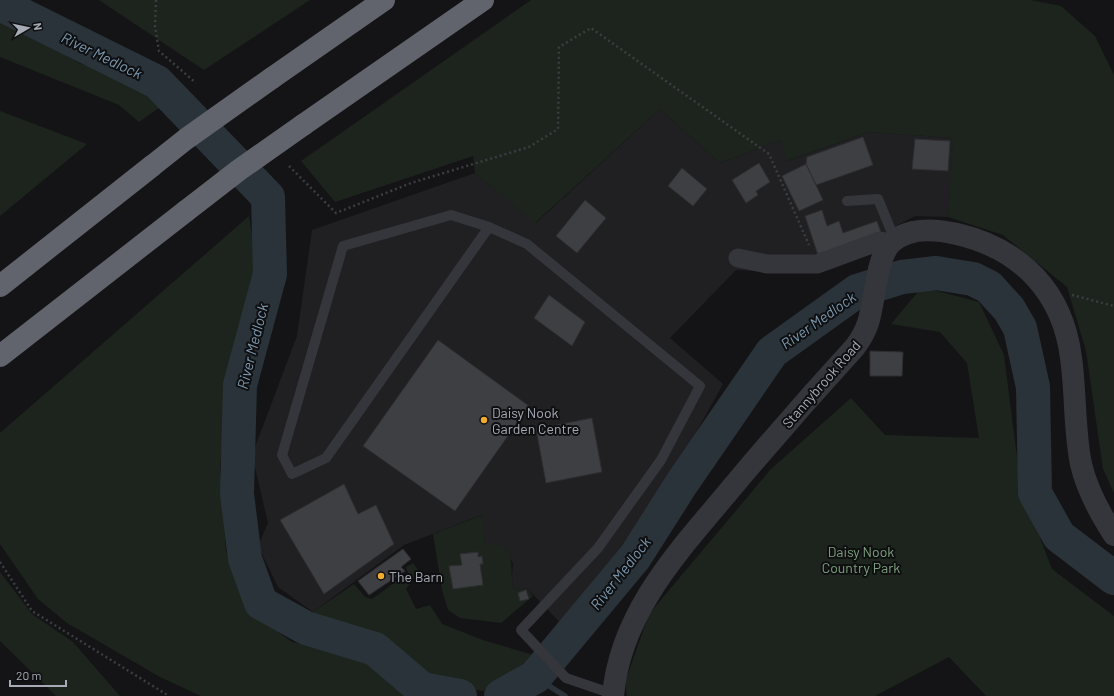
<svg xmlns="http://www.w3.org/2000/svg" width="1114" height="696" font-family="Barlow,sans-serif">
  <rect width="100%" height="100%" fill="#141416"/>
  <path fill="#202023" d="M660,109L720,163L780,140L788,161L868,132L954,138L948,217L915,216L894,227L874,252L830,270L781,272L736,270L670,338L723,384L673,474L567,630L527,588L518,590L513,588L512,578L513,563L500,545L485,546L482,515L404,545L313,612L278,587L258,546L268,523L252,455L297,336L312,230L475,173L536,223Z"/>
  <path fill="#1c241d" d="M99,0H310L204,70Z
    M531,0H1030L1061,6L1095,36L1114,75V493L1103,469L1086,351L1067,287L1003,235L948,217L953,138L868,132L787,161L780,140L720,163L660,109L535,223L475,173L473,156L335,202L301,161Z
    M0,19L81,64L144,84L163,105L139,122L119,105L0,57Z
    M0,111L87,144L0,216Z
    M249,216L258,276L229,375L220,467L226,551L248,610L292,642L367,658L409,696H201L160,677L67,623L38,599L0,544V433Z
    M922,287L979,302L1004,355L1021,488L1052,569L1114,616V696H986L949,657L875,696H627L625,682L649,614L771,469L851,398L885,435L979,438L967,363L940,332L891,324Z
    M483,515L485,545H500L508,550C513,564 511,574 513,588L518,590L527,588L533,596L501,623L460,618L448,610L442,590L433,534Z
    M413,563L419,571L406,589L416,609L430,605L442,624L483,640L537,656L543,662L521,677L483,691L447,685L430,679L408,661L366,640L304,621L313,612L354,584L365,597L372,599L408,573L406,567Z
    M0,572L32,614L73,642L120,696H56L0,641Z"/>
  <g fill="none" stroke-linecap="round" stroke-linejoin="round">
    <path stroke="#2a3339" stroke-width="5.5" d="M535,677L565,696"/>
    <path stroke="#2a3339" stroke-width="34" d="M0,4L157,82L268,197L270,274L240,385L237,494L245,559L261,603L306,628L375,649L422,689L460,696
      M501,696L535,677L635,557L682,483L772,352L857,291L902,277L936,273L973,279L989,287L1009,309L1020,328L1033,387L1035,493L1059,536L1114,578"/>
  </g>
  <path fill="#3e3f43" stroke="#2e2e32" d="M863,137L873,165L816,185L806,164L807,157Z
    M915,139L950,141L948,171L912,169Z
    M759,163L770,182L756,191L758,195L746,203L732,180Z
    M806,164L823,200L799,211L782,176Z
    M682,168L707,189L693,206L668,186Z
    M585,200L606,218L577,253L556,236Z
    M822,210L827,226L839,221L843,233L877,221L882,236L819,258L805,216Z
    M549,295L585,322L572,346L534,318Z
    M438,340L529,406L455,511L363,446Z
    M870,351L903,352L902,376H870Z
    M592,418L602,472L546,483L536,429Z
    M344,484L358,514L376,505L394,544L324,594L280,520Z
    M403,549L411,559L401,567L405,571L369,595L358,581Z
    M478,552V557L482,556L483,564H480L483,585L453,589L449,566L462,565L460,554Z
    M526,590L529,599L520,601L518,593Z"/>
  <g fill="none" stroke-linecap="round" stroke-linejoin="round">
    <path stroke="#3b3d42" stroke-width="2.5" stroke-dasharray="2 3" stroke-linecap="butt" d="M156,0L155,26L159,51L196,83
      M289,166L336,213L411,183L529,147L558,129L559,47L591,28L769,154L809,245
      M1072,295L1114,306
      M0,562L32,611L169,696"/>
    <path stroke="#35363b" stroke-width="10" d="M847,201L878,199L895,240
      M489,227L326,458L292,474L282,455L343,246L451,215L489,227L527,244L700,386L661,460L598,548L521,630L566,678L613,694"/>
    <path stroke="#35363b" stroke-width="19" d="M738,258L767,264H817L880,241L891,243"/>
    <path stroke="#35363b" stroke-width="22" d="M613,696C620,613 678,552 729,491C770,442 812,394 855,347C861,339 865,332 868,323C875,302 876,258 891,243C908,227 936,229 957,234C1021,249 1063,292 1071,358C1076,393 1074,430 1081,464C1087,490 1099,512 1114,535"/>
    <path stroke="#61646c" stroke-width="22" d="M272,78L384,0
      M303,125L483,0
      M0,286L152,166
      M0,356L186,211"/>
    <path stroke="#61646c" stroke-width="22" d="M152,166L186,139L272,78
      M186,211L239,170L303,125"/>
  </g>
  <g fill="#f1ab31" stroke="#0f0f11" stroke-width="1.5">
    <circle cx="484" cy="420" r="4"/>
    <circle cx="381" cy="576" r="4"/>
  </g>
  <g text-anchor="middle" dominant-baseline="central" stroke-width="4" stroke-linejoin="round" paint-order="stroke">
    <g font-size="14" fill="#a6abb6" stroke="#0f0f11">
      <text transform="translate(821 384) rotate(-49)">Stannybrook Road</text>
    </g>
    <g font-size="14" fill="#a6abb6" stroke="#0f0f11" text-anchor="start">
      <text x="492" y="412">Daisy Nook<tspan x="492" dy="16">Garden Centre</tspan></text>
      <text x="389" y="576">The Barn</text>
    </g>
    <g font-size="14" fill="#7da17e" stroke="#0f0f11">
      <text x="861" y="551">Daisy Nook<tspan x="861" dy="16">Country Park</tspan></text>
    </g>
    <g font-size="15" font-style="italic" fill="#7c9ab1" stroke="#0f0f11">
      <text transform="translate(102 55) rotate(26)">River Medlock</text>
      <text transform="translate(818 320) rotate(-35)">River Medlock</text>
      <text transform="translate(252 346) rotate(-76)">River Medlock</text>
      <text transform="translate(620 573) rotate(-52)">River Medlock</text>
    </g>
  </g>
  <g transform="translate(28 28) rotate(81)" stroke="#0f0f11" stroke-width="3" paint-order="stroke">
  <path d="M0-3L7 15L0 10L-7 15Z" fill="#a6abb6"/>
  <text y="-6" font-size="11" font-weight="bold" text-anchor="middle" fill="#a6abb6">N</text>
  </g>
  <path d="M10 680v6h56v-6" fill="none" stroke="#a6abb6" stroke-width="2"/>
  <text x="16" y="680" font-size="12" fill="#a6abb6" stroke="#0f0f11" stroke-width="3" paint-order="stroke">20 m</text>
</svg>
